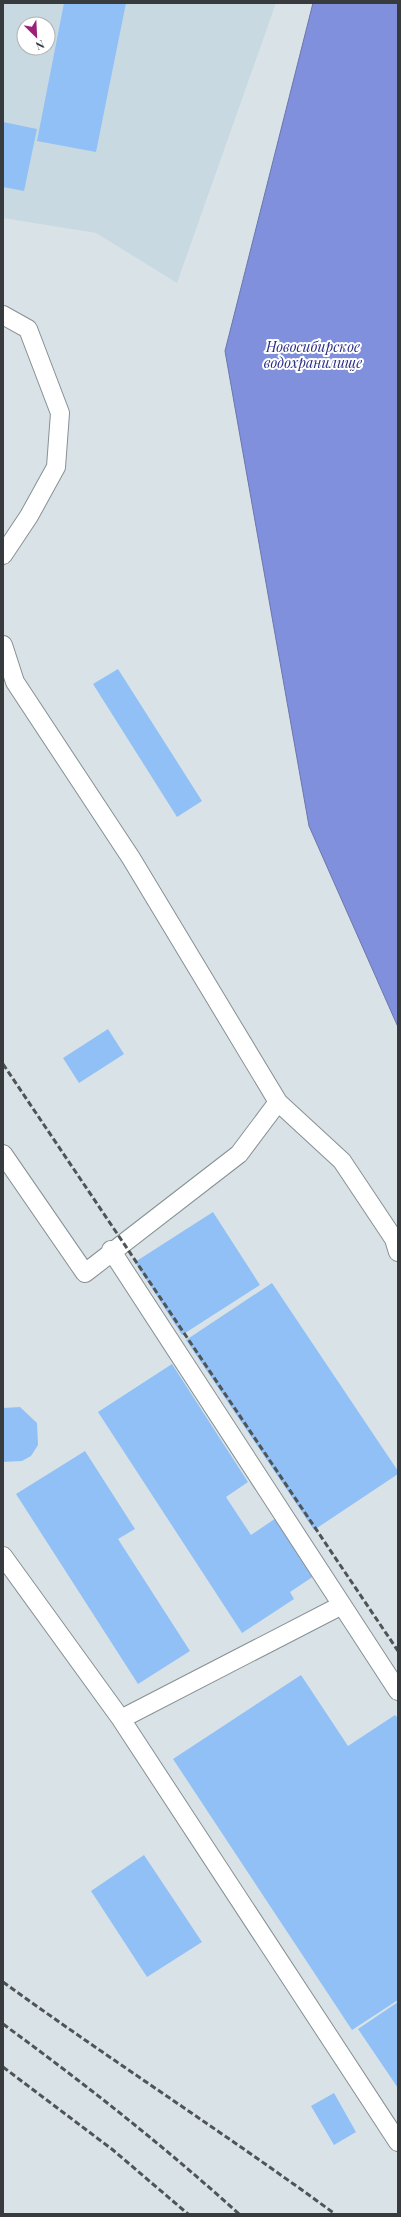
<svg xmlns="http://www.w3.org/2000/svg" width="401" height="2217" font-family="'Playfair Display',serif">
  <rect width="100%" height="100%" fill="#d9e3e7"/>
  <path fill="#c8d9e2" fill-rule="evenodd" d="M3,3H276L177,283L96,233L3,218ZM24,24H48V48H24Z"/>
  <path fill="#8190dd" stroke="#6b76ad" d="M313,3H398V1027L309,826L225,351Z"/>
  <path fill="#90c0f6" d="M64,3H126L96,152L37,141Z
    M3,122L37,129L24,191L3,187Z
    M118,669L202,801L177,817L93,684Z
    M108,1029L124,1054L79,1083L63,1058Z
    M213,1212L260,1285L182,1335L135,1262Z
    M272,1283L398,1471V1474L314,1530L186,1340Z
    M172,1364L248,1482L226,1497L251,1535L279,1516L317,1574L290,1592L294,1599L242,1633L98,1412Z
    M20,1407L37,1423L38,1445L31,1456L22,1461L3,1462V1408Z
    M85,1451L135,1529L118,1539L190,1651L138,1684L16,1494Z
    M301,1675L348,1746L395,1715L398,1718V2000L352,2030L173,1759Z
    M144,1855L202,1942L147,1977L91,1891Z
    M398,2002V2088L358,2029Z
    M334,2093L356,2132L334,2145L311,2106Z"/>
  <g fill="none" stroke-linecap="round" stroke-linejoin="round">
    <defs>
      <path id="service" d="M3,315L28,329L60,413L56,467L29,516L3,555
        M3,645L15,682L131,858L278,1102L239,1154L85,1273L3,1154
        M278,1102L342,1161L394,1239L398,1252
        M111,1250L342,1605
        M3,1556L121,1719L398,2142
        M121,1719L342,1605L398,1691"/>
    </defs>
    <use href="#service" stroke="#879094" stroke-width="20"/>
    <use href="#service" stroke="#fff" stroke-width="18"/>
    <path stroke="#4f5457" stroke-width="3" stroke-dasharray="6 3" stroke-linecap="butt" d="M3,1064L398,1651
      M3,1982C112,2061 226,2134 335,2214
      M3,2024C85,2084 164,2146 239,2214
      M3,2067L113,2150L188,2214"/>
  </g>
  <g text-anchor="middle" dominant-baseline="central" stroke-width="4" stroke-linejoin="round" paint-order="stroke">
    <g font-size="14" font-style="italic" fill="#2a2d86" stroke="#fff">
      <text x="313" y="346">Новосибирское<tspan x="313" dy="16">водохранилище</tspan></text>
    </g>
  </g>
  <rect width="401" height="2217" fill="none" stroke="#373b3d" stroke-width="8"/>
  <g transform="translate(36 36) rotate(156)"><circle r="19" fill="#ffffff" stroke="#afb1b1"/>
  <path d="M0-3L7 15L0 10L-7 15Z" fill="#9c2178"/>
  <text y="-6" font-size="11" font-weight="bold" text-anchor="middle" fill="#373b3d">N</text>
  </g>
</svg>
